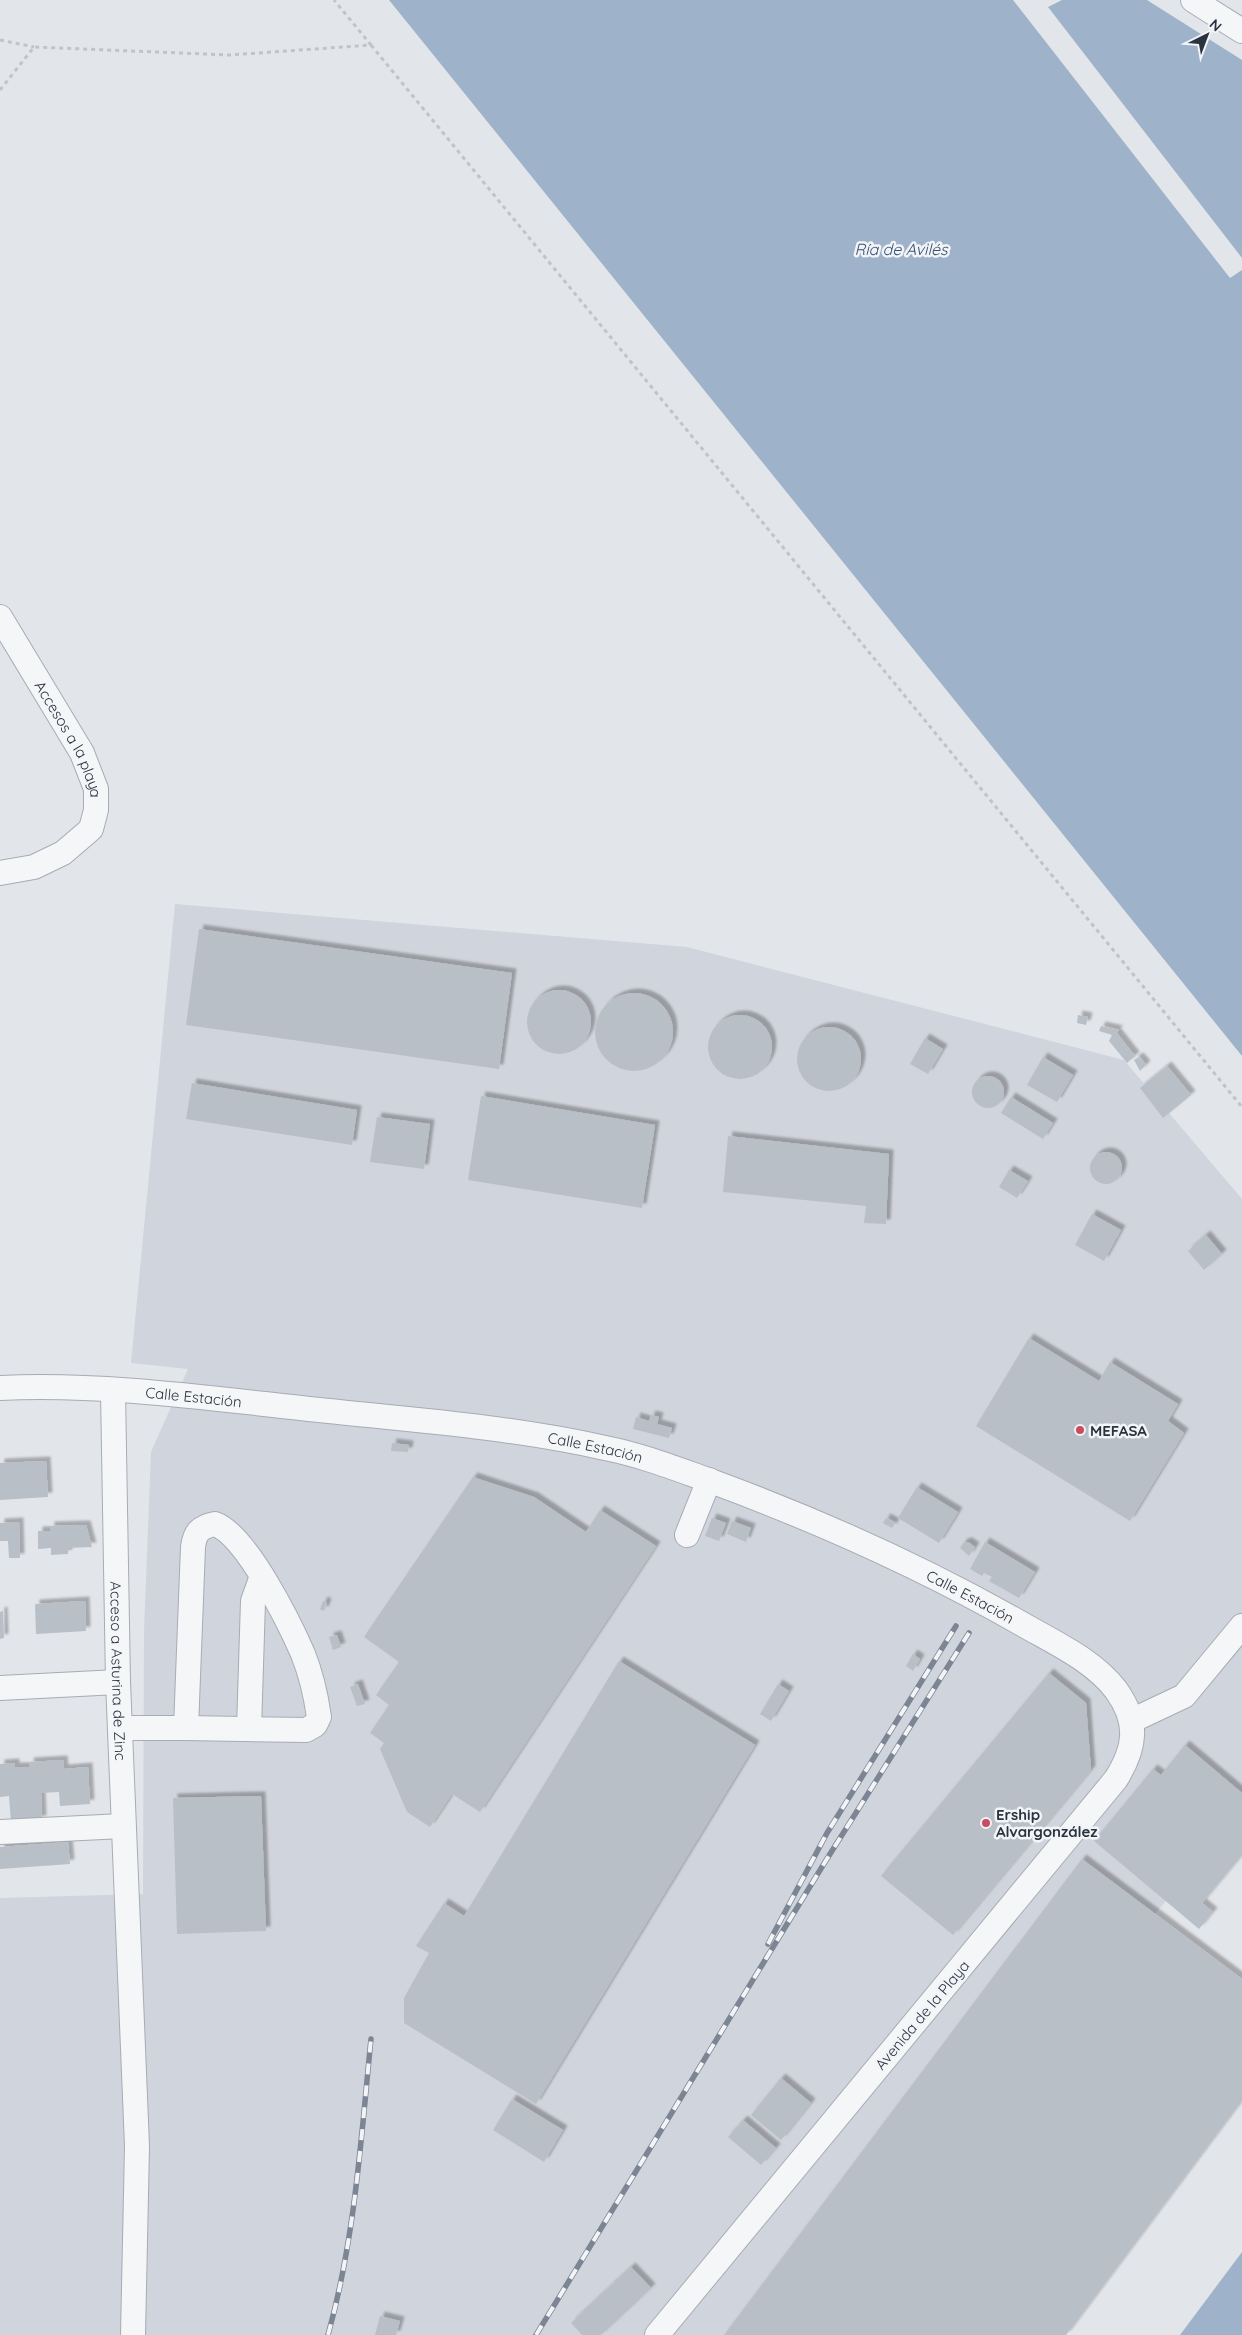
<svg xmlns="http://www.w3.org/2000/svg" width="1242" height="2335" font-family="Quicksand,sans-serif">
  <defs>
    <filter id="shadow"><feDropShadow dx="4.5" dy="-4.5" stdDeviation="1" flood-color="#0004"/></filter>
  </defs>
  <rect width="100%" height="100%" fill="#e2e5ea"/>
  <path fill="#d0d4dc" d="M175,904L687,947L1124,1060L1242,1199V1809L819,2319L822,2335H0V1898L143,1894L144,1631L151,1452L188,1369L131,1363Z"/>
  <path fill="#9eb3c9" d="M389,0H1013L1230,278L1242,270V1056Z
    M1062,0H1147L1242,60V258L1048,7Z
    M1242,2252V2335H1180Z"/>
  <path fill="#b9bfc7" filter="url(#shadow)" d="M199,929L512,973L499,1069L186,1025Z
    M527 1022a32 32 0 1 1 64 0a32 32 0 1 1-64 0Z
    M595 1032a39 39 0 1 1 78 0a39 39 0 1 1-78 0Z
    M708 1047a32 32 0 1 1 64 0a32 32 0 1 1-64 0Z
    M1078,1015L1088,1017L1086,1025L1077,1023Z
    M1101,1026L1119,1030L1116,1032L1135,1056L1127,1063L1109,1041L1112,1035L1099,1031Z
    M797 1059a32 32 0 1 1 64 0a32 32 0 1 1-64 0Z
    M925,1038L943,1049L928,1074L910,1064Z
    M1043,1057L1073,1075L1057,1102L1027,1085Z
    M1139,1057L1146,1065L1140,1071L1134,1060Z
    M1167,1066L1191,1095L1163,1118L1140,1088Z
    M972 1092a16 16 0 1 1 32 0a16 16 0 1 1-32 0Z
    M192,1083L357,1110L352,1145L186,1119Z
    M481,1096L655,1125L642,1208L468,1180Z
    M1011,1097L1053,1123L1043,1139L1001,1113Z
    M377,1117L430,1124L424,1169L370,1162Z
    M728,1136L889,1154L886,1224L864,1223L866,1206L723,1192Z
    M1090 1168a16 16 0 1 1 32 0a16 16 0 1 1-32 0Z
    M1009,1170L1028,1181L1017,1198L999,1187Z
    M1092,1214L1121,1230L1104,1261L1075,1245Z
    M1206,1235L1222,1254L1204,1270L1188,1251Z
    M1029,1338L1099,1381L1110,1362L1178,1404L1168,1421L1184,1433L1130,1521L976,1426Z
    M651,1415L659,1417L657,1424L672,1428L669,1438L633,1429L636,1417L649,1421Z
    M392,1443L409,1445L408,1452L391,1451Z
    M46,1461L48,1497L0,1500V1463Z
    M473,1477L534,1497L586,1532L600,1510L656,1546L480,1812L452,1794L430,1827L407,1812L380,1749L384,1743L370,1733L389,1705L376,1695L399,1662L364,1637Z
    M917,1487L958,1512L939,1543L898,1518Z
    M712,1518L726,1523L719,1541L705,1536Z
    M886,1518L895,1523L892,1528L883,1523Z
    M732,1521L751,1528L746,1542L727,1534Z
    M19,1522L20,1558H9L8,1541H0V1523Z
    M86,1525L92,1547L68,1548V1554L51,1555V1548L38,1549V1531H50V1526Z
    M968,1542L975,1547L969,1556L960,1548L963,1543Z
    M985,1542L1035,1572L1019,1598L989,1581L992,1577L984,1573L982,1576L970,1569Z
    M85,1601L86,1631L36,1634L35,1604Z
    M323,1601L327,1603L324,1611L320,1609Z
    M3,1611L4,1638L0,1639V1612Z
    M337,1635L341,1647L333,1650L329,1637Z
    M913,1654L920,1659L913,1671L906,1666Z
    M619,1661L755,1745L536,2104L404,2023V1998L429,1953L416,1946L444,1903L464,1916Z
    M1049,1673L1086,1703L1091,1770L953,1935L881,1876Z
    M358,1684L365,1704L357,1706L350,1687Z
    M778,1684L789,1691L771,1721L760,1714Z
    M1185,1745L1242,1793V1855L1202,1903L1213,1912L1199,1929L1094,1841L1153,1769L1161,1775Z
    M63,1760L64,1769L88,1767L90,1804L60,1806L59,1792L41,1793L42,1820L11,1822L9,1796L0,1797V1764L15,1763V1767H30L29,1762Z
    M261,1796L266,1931L177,1934L173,1798Z
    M68,1842L70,1864L0,1869V1847Z
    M1082,1859L1242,1979V2100L1066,2335H724Z
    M781,2078L811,2103L781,2140L751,2115Z
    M512,2099L563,2130L544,2162L493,2130Z
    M743,2120L776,2148L761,2165L728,2137Z
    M631,2267L651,2288L601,2335H582L571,2323Z
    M380,2316L400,2321L396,2335H375Z"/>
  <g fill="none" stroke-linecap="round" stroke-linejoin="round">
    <defs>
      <g id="minor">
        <path d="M1193,0L1242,31"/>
        <path id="s1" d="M0,617L82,753L96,789V810L91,829L63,853L34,867L0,873"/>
        <path id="s2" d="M0,1388C104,1383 215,1399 319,1410C414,1420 511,1427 605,1448C641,1455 674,1468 708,1480C817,1520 922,1567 1022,1624C1055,1643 1093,1660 1116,1690C1139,1722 1136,1747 1116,1779L657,2335"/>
        <path id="s3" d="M113,1391L118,1682L137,2146L133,2335"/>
        <path d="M215,1524C246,1535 289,1622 303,1654C311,1674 316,1696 319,1717L315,1725L306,1730L186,1728L193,1547C195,1532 200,1527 215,1524Z"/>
        <path d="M687,1535L709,1480"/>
        <path d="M0,1688L118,1682"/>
        <path d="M1131,1721L1184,1696L1242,1626"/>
        <path d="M121,1728H186"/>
        <path d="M249,1729L253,1601L262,1576"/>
        <path d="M0,1832L123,1826"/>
      </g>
    </defs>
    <use href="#minor" stroke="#a7acb4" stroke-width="26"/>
    <path stroke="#c0c3c8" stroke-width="3" stroke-dasharray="4 4" stroke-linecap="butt" d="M0,40L34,47
      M371,45L1242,1107
      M0,90L34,47L230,55L371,45L334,0"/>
    <use href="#minor" stroke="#f5f6f8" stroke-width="24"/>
    <defs>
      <path id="rail" d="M768,1944L827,1833L956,1626
        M328,2335C355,2238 361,2139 371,2039
        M536,2335L825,1862L969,1633"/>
    </defs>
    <use href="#rail" stroke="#7c8593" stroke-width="5.5"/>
    <use href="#rail" stroke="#f2f4f7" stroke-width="4" stroke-dasharray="11" stroke-linecap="butt"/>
  </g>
  <g fill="#ca4c60" stroke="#f2f4f7" stroke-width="2">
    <circle cx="1080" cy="1430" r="5"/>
    <circle cx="986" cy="1823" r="5"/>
  </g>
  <g text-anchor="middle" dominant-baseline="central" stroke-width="5" stroke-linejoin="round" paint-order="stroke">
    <g font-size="15" fill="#2b3341" stroke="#f2f4f7">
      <text stroke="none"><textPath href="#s1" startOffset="141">Accesos a la playa</textPath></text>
      <text stroke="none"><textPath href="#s2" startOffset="194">Calle Estación</textPath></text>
      <text stroke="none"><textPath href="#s2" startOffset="599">Calle Estación</textPath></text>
      <text stroke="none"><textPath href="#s2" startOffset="1004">Calle Estación</textPath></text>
      <text stroke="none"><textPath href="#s3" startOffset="280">Acceso a Asturina de Zinc</textPath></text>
      <text transform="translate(922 2015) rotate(-50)">Avenida de la Playa</text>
    </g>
    <g font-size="15" font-weight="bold" fill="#2b3341" stroke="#f2f4f7" text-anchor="start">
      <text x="1090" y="1430">MEFASA</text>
      <text x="996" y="1814">Ership<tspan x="996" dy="17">Alvargonzález</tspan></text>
    </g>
    <g font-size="16" font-style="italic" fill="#365274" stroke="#f2f4f7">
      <text x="901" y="249">Ría de Avilés</text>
    </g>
  </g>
  <g transform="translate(1207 35) rotate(42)" stroke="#f2f4f7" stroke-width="4" paint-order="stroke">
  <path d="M0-4L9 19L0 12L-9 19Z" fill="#2b3341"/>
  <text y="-8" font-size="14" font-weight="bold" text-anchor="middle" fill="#2b3341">N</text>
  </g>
</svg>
